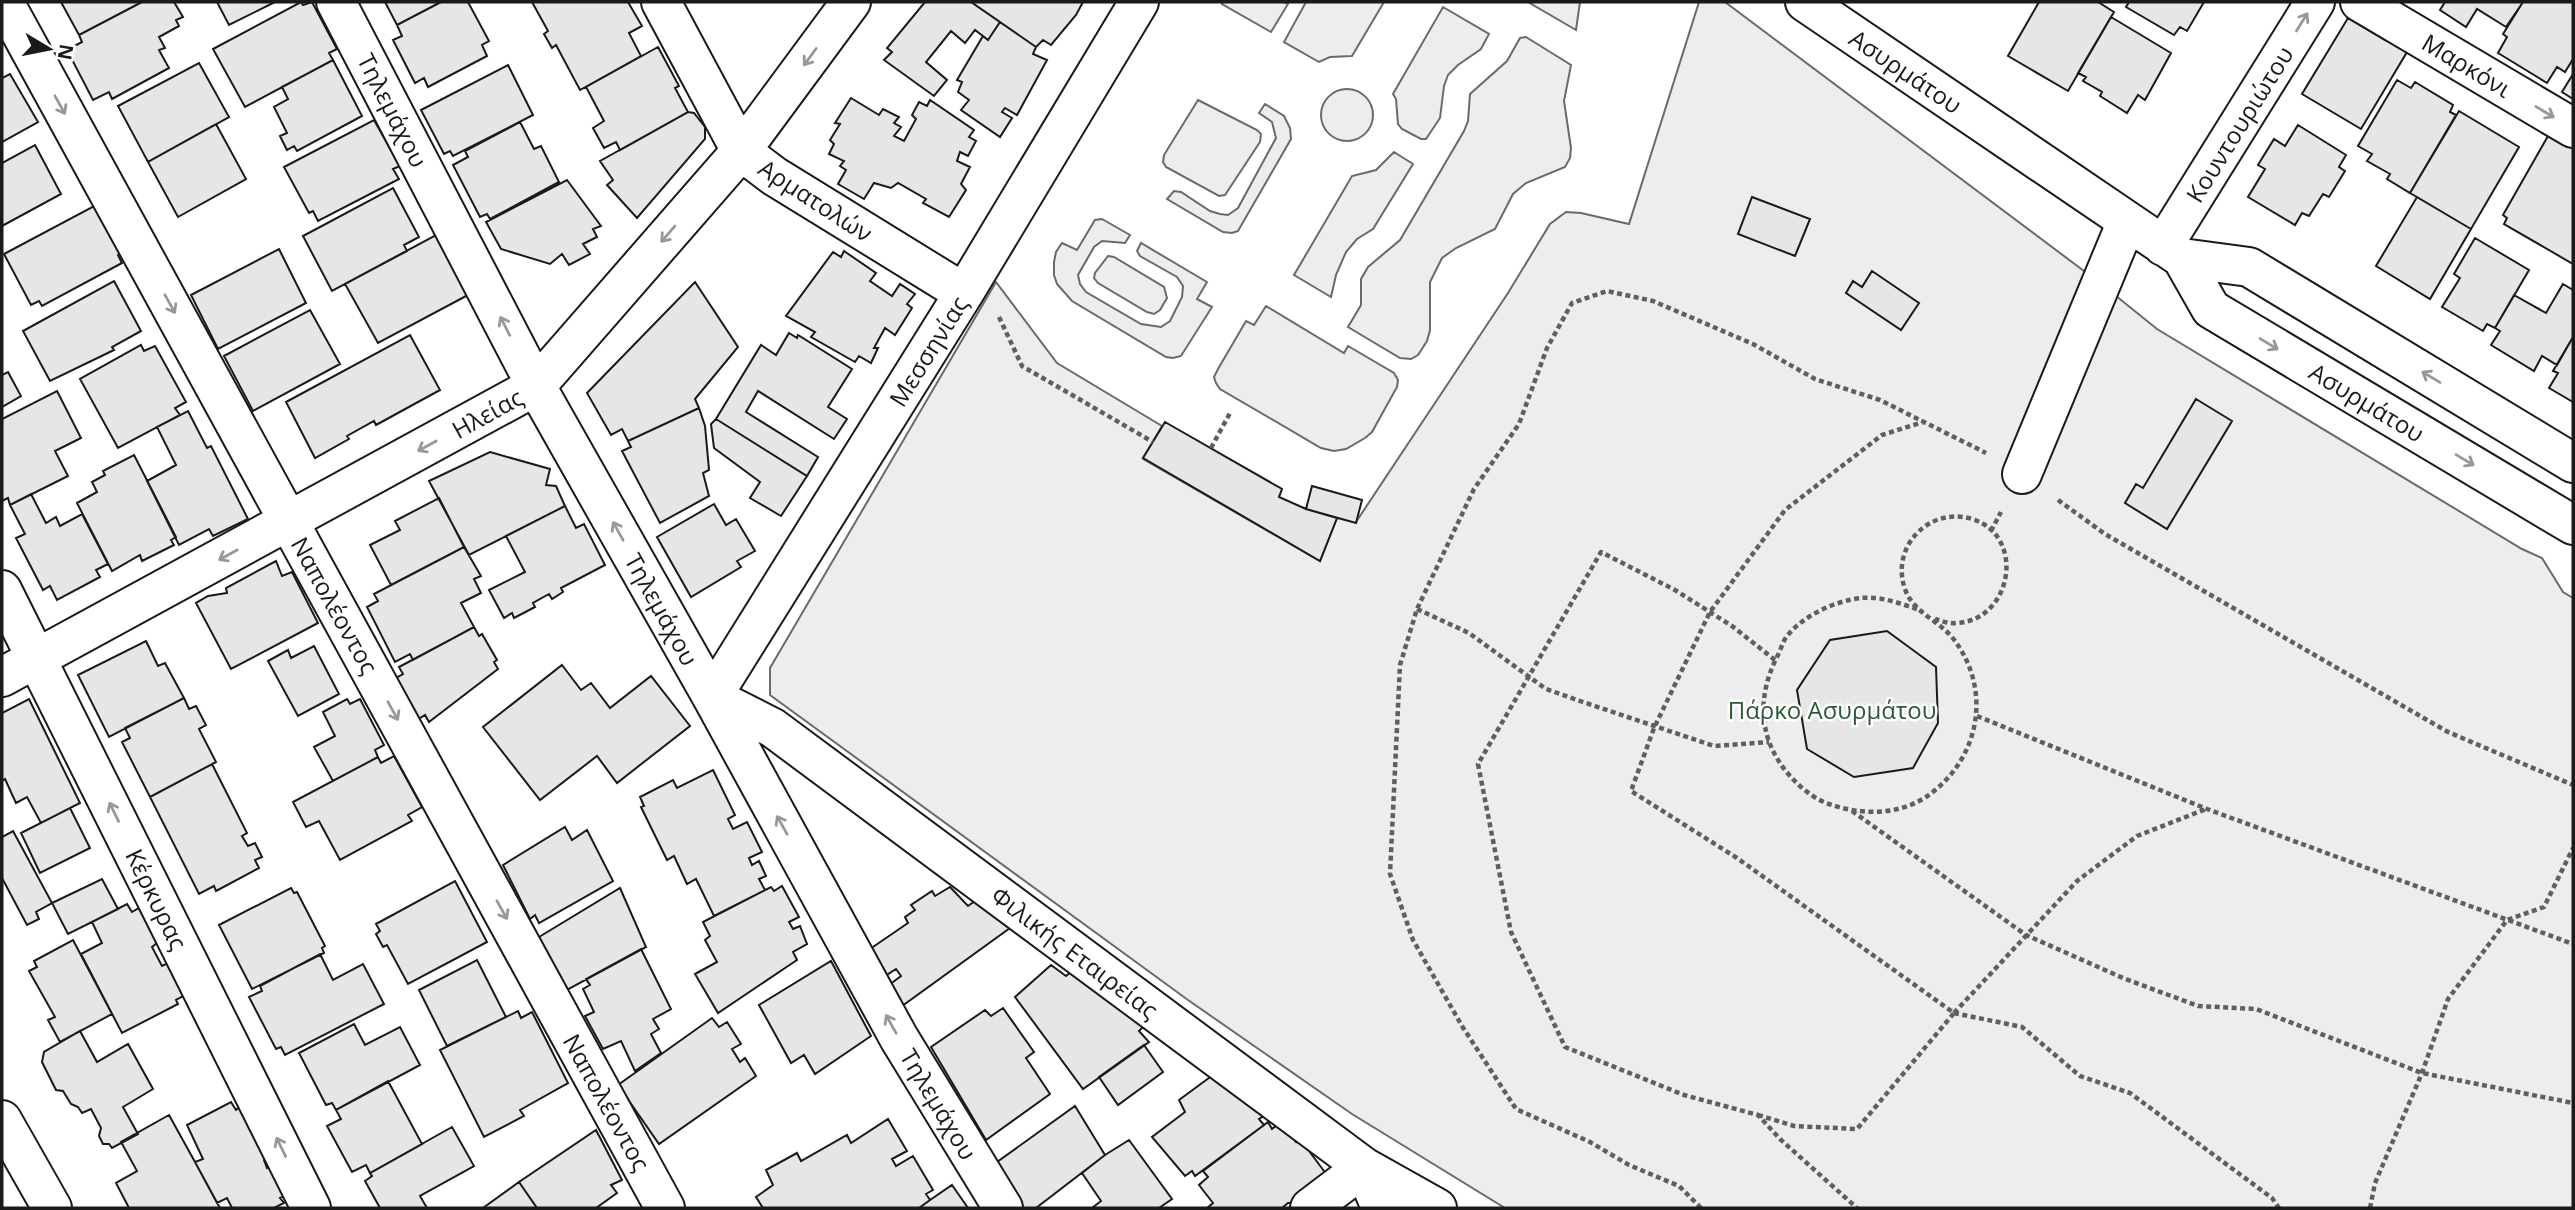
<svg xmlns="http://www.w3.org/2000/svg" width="2575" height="1210" font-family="'Open Sans',sans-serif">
  <rect width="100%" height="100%" fill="#fff"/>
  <path fill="#ededed" stroke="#6a6a6a" stroke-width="2" d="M1223,2H1284L1288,4L1271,32L1222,4Z
    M1306,2H1384L1352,56L1330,57L1319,62L1284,42Z
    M1528,2H1580L1576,30Z
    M1699,2H1725L2100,283L2157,329L2522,549L2542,558L2563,592L2573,598V1208H1505L1352,1114L1188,1000L770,695V668L996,282L1057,363L1162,426L1143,459L1320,561L1337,518L1356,522L1508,293L1550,224L1566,212L1581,213L1629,224Z
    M1443,7L1489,34L1481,49L1458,65L1448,75L1444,86L1440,118L1426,139H1421L1402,129L1398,124L1396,99L1393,94Z
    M1526,37L1571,65L1564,101L1571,148L1570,158L1565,167L1526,183L1513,194L1495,229L1456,248L1442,258L1430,282V330L1427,341L1418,355L1411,359L1400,358L1348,327L1361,305V279L1368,267L1400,240L1464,131L1468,121L1470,94L1507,61L1520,38Z
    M1321 115a26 26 0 1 1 52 0a26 26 0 1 1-52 0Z
    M1198,100L1257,130L1261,134L1260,142L1225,195L1219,196L1166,167L1163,162L1164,155Z
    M1265,104L1284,116L1290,128L1291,139L1238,231L1232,233L1223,232L1167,199L1174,191L1181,192L1210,211L1220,214L1228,215L1238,208L1276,138L1272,122L1259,113Z
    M1394,152L1413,164L1373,229L1357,239L1346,252L1336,275L1331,297L1294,275L1352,176L1376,170Z
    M1102,219L1130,235L1125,243L1102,241L1094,247L1078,275L1080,284L1086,292L1141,324L1161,327L1170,321L1182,297L1183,286L1177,277L1140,256L1137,251L1141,243L1207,282L1197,299L1212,307L1181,356L1173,358L1166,357L1072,301L1057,284L1054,275V262L1056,252L1062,243L1077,250L1095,220Z
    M1108,256L1114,257L1164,287L1167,298L1160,310L1154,314L1147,312L1098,283L1094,278L1095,273Z
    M1266,306L1344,353L1348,346L1394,373L1398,380L1397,387L1372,432L1365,438L1346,449L1334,451L1321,448L1220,389L1216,383L1214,377L1218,369L1246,321L1254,325Z"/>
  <path fill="#e6e6e6" stroke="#1a1a1a" stroke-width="2" d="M61,2H142L79,35Z
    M142,2H174L183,17L176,20L179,26L159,37L165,48L159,50L169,68L112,99L109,92L93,100L67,50L82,42L79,35Z
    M217,2H275L229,25Z
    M301,2L303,5L312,2L337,49L329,53L333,60L245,107L213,49Z
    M385,2H441L397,25Z
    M441,2H468L489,41L482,45L487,56L428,87L424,78L415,83L393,40L402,36L397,25Z
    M532,2H628L642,26L629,33L641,56L580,90L556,45L552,48L544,34L548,31Z
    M925,2H971L1000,22L988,40L975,30L965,43L951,31L926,62L947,80L934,96L884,60L892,52L887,48Z
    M971,2H1083L1076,15L1051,45L1043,40L1036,47Z
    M2039,2H2098L2114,12L2068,91L2008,56Z
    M2129,2H2204L2187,31L2180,27L2174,35L2126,7Z
    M2445,2H2523L2506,27L2477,9L2466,27L2440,10Z
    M2523,2H2573V59L2565,72L2557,67L2547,83L2498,53L2507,37L2503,34Z
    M2111,17L2171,53L2145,100L2138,95L2127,113L2100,96L2102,92L2083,81L2086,77L2078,73Z
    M2348,18L2385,40L2387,34L2410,47L2361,129L2302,94Z
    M1000,22L1036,47L1033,54L1047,60L1017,115L1005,108L1002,112L1012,118L1000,137L961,110L969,100L958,92L962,82L957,80L983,36L988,40Z
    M658,47L679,86L675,88L688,112L620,150L616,142L604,148L593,128L604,121L586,87Z
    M333,60L362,116L297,151L294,146L287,150L280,136L287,133L274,107L288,99L282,87Z
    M199,63L229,117L148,162L118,106Z
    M508,65L533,115L453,156L450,151L444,154L421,110Z
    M10,74L38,122L2,142V78Z
    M2573,74V99L2562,92Z
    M2397,80L2411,88L2415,82L2453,105L2450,112L2456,115L2410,193L2387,179L2390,174L2367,161L2372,154L2358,146Z
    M851,98L879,115L883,109L899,117L894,123L901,127L894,136L904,141L916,119L912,115L919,102L927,106L930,100L974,130L969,137L976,141L968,156L960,152L957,161L970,167L961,184L966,190L949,217L923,203L926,199L898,183L891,188L874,183L864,199L838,184L846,170L840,166L844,161L829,154L834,144L830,140L840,124L835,123Z
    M2459,111L2519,147L2471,229L2410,193Z
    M688,112L694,113L705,127V139L637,218L607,185L613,180L600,161Z
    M374,120L400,166L393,169L399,179L318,221L313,211L309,213L284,167Z
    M520,122L534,149L541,146L559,182L490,219L487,214L480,217L453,165L468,157L465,151Z
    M216,124L246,179L178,217L148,162Z
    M2298,125L2346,155L2339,167L2345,171L2329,197L2323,194L2309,216L2302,213L2295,225L2248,197L2265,169L2258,165L2274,139L2285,146Z
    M2555,134L2573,145V264L2504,224L2507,218L2503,215L2548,136L2553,138Z
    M35,145L61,194L2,226V163Z
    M567,180L601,226L593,229L597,237L583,244L590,254L569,265L562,254L550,264L501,249L486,222Z
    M393,188L419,237L404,245L407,251L332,291L303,236Z
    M1752,197L1810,219L1795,256L1738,234Z
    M2417,197L2471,229L2430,299L2376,266Z
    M96,205L121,253L118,255L122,263L42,306L39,301L31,305L4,254Z
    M436,235L468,295L378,343L345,284Z
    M2475,238L2529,270L2495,328L2487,324L2483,331L2442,307L2460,278L2454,274Z
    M279,249L306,303L218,349L191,295Z
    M844,251L876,273L870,281L892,296L900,284L915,294L907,304L912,308L895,335L885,328L874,348H878L871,363L859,356L855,362L811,337L815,332L786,316L833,252L841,257Z
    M1872,271L1919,303L1901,330L1846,293L1853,281L1862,287Z
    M114,281L141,331L112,347L114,350L50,381L23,331Z
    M695,282L738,347L695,399L699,408L628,441L622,429L611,435L587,393Z
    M2563,284L2573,290V337L2557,365L2542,356L2534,371L2491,345L2500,331L2495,328L2514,295L2546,313Z
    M310,310L340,364L253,411L224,356Z
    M789,333L797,338L798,335L852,369L828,407L847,419L834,439L758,391L746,412L818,457L807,476L716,419L761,345L776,355Z
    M410,335L440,390L376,425L374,421L347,436L349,439L315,458L286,402Z
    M2573,337V402L2549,388L2558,373L2553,371Z
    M141,345L144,351L155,346L186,402L175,408L180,415L118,448L80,379Z
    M8,372L21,396L2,407V375Z
    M57,391L81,438L55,451L68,476L10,505L8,498L2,501V419Z
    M2196,399L2232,421L2167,529L2125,503L2136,484L2143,488Z
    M699,408L705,426L709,470L703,473L709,496L660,523L622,451L631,447L628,441Z
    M188,411L207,448L211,446L248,519L213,536L209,529L179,545L147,481L176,465L157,427Z
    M716,419L807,476L781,516L750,498L760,482L714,448L711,424Z
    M1165,422L1282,489L1279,497L1306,509L1337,518L1320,561L1143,458Z
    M490,452L550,469L546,485L556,486L565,506L469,555L429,481Z
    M134,455L176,537L171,540L174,545L142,561L140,555L112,571L77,503L97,492L92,482L105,475L103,471Z
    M1312,486L1362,500L1356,523L1306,509Z
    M31,494L46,523L56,517L60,526L82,514L108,564L96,570L100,577L57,600L50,586L43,590L16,538L25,534L10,505Z
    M439,498L464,547L391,585L370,545L400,530L395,521Z
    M714,504L726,525L736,519L755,551L737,561L741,567L691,597L657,537Z
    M565,506L576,528L584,524L605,565L561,588L563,592L552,599L549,594L533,603L535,607L514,618L512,613L504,618L489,590L525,572L506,536Z
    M464,547L481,576L474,579L481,593L461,603L474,627L413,660L410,654L395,662L367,607L378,601L374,594Z
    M276,561L282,576L292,572L318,623L231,669L196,603L208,596L227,593L226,588Z
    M474,627L479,636L482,634L497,660L494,662L498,669L429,722L425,715L417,720L394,679L403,674L399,667Z
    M1887,631L1936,667L1938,723L1913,768L1854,777L1807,749L1797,690L1830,640Z
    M146,641L158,666L165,663L184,698L109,737L78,675Z
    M314,646L339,694L298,716L268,661L288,650L291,658Z
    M562,665L581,690L591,683L610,708L651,676L690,726L617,783L597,756L540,800L483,727Z
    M184,698L189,709L196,706L206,725L199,729L216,762L150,797L122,742L130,738L125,728Z
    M29,699L80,803L41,823L27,797L16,803L5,779L2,781V713Z
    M347,699L350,704L360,699L384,745L375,750L378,757L333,781L314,747L335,736L323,712Z
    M394,756L422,807L408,815L412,821L340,860L319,821L306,827L293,802L378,757L381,763Z
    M212,764L247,833L242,836L248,846L255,843L262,857L255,860L259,868L216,891L214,886L199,894L150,797Z
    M713,770L735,815L728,819L733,829L747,822L762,852L749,858L752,865L759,861L766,876L759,879L765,890L714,916L696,879L687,884L674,856L667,860L641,807L644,806L640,797L673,780L677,788Z
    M70,808L90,848L40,873L21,833Z
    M565,827L572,840L587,830L613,881L539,923L535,915L530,919L503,865Z
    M13,831L52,903L36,912L39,919L27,925L2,878V837Z
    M102,879L118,909L68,934L52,903Z
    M455,881L487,942L408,984L387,945L383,947L376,934L380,931L376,924Z
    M782,886L799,917L789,922L793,929L800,926L807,944L793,952L797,960L718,1013L695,974L717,962L705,940L710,936L703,922L771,887L774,891Z
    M950,887L968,906L975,901L1010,928L902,1006L889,985L901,976L896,969L885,976L870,949L908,923L905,917L915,910L911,905L932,891L935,896Z
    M291,888L294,893L297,892L325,946L322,948L324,953L252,989L219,925Z
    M620,888L646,947L567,990L539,937Z
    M127,904L132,912L139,908L157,943L152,947L162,966L168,963L185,995L176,1000L178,1004L122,1033L81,954L102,943L92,922Z
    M73,940L112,1014L60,1042L48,1020L55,1017L29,971L37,967L34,961Z
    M641,949L671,1009L653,1019L659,1029L651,1034L661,1053L635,1071L621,1041L603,1049L585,1016L594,1012L583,989L590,985L586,979Z
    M320,954L333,980L363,964L384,1004L285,1055L281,1047L276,1049L249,997L262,991L260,986Z
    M477,960L506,1017L447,1046L419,990Z
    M831,961L871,1036L815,1074L804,1055L791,1063L759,1005Z
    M1051,965L1066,976L1072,971L1146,1024L1139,1031L1149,1042L1083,1089L1015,997Z
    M1003,1008L1034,1052L1026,1058L1050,1094L986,1140L931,1047L985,1010L991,1016Z
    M518,1011L521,1018L532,1012L568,1083L520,1110L524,1116L484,1137L440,1050Z
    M712,1018L719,1027L727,1022L741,1044L732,1049L740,1062L745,1058L756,1076L659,1144L618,1085Z
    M354,1024L365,1045L400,1027L420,1065L336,1110L332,1103L326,1105L299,1053Z
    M80,1031L97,1062L128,1044L153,1089L123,1107L138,1134L112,1148L109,1144H103L99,1136L101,1128L91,1109L82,1113L78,1107L71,1104L63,1091L56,1090L42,1062L44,1052Z
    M1144,1045L1163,1072L1118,1105L1099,1077Z
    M1213,1075L1267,1114L1259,1119L1264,1125L1195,1176L1192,1171L1185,1176L1152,1137L1185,1112L1179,1100Z
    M388,1081L422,1144L370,1173L366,1165L352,1172L327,1126L341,1119L336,1110Z
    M231,1102L236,1110L239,1107L267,1153L264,1160L267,1168L274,1164L290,1194L280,1198L284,1203L274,1208H232L227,1198L217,1203L195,1162L203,1159L187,1125Z
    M1075,1106L1105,1155L1036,1208H1024L997,1162Z
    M169,1115L195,1162L220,1208H129L116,1183L137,1171L121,1142Z
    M888,1119L907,1151L892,1159L896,1166L913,1156L933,1190L926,1194L930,1200L919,1208H763L756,1197L773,1185L766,1170L797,1153L801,1161L847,1135L851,1143Z
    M1282,1121L1296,1142L1303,1143L1327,1175L1294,1203H1288L1282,1208H1207L1213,1203L1199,1185L1208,1177L1203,1171L1268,1122L1272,1129Z
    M452,1127L474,1166L420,1196L427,1208H380L365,1181L372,1176L370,1173Z
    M596,1130L622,1180L611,1185L617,1193L596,1208H537L519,1182Z
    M1129,1140L1172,1199L1159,1208H1092L1101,1201L1082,1173L1105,1155Z
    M519,1182L537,1208H483Z
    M952,1185L968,1208H919L930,1200Z"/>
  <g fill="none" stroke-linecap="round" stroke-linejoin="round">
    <defs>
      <path id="minor" d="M4,2L665,1208
        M336,2L536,386L712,697L899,1038L1003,1208
        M661,2L741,151L774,176L964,293
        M1805,2L2182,258L2249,267L2573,463
        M2360,2L2573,128
        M2163,246L2315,2
        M2182,258L2211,309L2573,525
        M2022,474L2127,221
        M2,590L311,1208
        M2,677L536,386L741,151L851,2
        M712,697L773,728L1364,1167L1437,1208
        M712,697L964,293L1139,2
        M2,1120L52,1208
        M1310,1208L1364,1167L1381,1208"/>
    </defs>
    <use href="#minor" stroke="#1a1a1a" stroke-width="42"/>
    <path stroke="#5f5f5f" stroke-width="4.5" stroke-dasharray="5 3.5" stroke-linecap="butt" d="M999,317L1022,366L1153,442
      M1211,448L1230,413
      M2058,500L2105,534L2448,732L2573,785
      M1991,531L2001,512
      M1417,609L1469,633L1546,689L1580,701L1714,746L1769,742
      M1917,609C1899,603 1880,596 1861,598C1835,601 1804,615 1787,636C1783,641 1781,649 1778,655C1756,697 1758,741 1791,777C1801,788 1814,799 1829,804C1863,816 1904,816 1934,791C1980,754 1991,690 1955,641C1941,621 1913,613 1905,589C1890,547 1929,506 1972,519C2027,536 2012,621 1956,623C1949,624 1942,621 1935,619
      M1775,660L1732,626L1675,590L1601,552L1478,764L1511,932L1565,1047L1684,1095L1758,1115L1780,1139L1857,1208
      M1977,716L2207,809L2573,944
      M1852,811L2026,935L2123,978L2198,1006L2256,1009L2422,1073L2573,1103
      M1954,1013L2022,1027L2080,1076L2130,1093L2272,1198L2279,1208
      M1954,1013L2077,881L2137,836L2206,809
      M1758,1115L1794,1126L1857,1129L1954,1013L1737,858L1631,791L1654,728L1710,612L1785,510L1882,435L1923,422
      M1701,1208L1679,1186L1629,1165L1590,1142L1516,1109L1462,1026L1413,940L1390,874L1400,665L1417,609L1474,489L1519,424L1547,348L1572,303L1607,291L1653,301L1753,344L1815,379L1880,400L1986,453
      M2370,1208L2375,1183L2422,1073L2448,999L2507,920L2544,907L2573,848"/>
    <use href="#minor" stroke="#fff" stroke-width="38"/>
  </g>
  <defs><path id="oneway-shaft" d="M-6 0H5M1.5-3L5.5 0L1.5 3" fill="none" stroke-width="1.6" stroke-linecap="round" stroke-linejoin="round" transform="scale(1.75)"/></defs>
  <g stroke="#989898">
    <use href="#oneway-shaft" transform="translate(2302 22) rotate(-58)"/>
    <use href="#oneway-shaft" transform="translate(810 57) rotate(126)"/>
    <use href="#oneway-shaft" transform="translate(60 105) rotate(61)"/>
    <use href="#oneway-shaft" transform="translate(2545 112) rotate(31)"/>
    <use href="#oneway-shaft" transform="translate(668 234) rotate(131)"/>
    <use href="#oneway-shaft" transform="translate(170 304) rotate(61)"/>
    <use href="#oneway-shaft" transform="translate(505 326) rotate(-117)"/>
    <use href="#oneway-shaft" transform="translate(2269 344) rotate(31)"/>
    <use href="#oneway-shaft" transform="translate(2431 377) rotate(-149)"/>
    <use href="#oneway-shaft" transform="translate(427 446) rotate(151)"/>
    <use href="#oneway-shaft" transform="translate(2465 460) rotate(31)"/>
    <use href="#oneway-shaft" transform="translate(618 531) rotate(-119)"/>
    <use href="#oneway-shaft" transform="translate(228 555) rotate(151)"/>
    <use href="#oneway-shaft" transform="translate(393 711) rotate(61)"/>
    <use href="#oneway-shaft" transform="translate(114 812) rotate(-116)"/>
    <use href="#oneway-shaft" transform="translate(782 825) rotate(-119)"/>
    <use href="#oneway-shaft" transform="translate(502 910) rotate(61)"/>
    <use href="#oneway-shaft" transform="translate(891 1024) rotate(-119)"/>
    <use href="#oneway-shaft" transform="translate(281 1147) rotate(-116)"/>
  </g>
  <g text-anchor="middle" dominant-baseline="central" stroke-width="5" stroke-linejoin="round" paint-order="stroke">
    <g font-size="24" fill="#1a1a1a" stroke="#fff">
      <text transform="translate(2467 65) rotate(31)">Μαρκόνι</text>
      <text transform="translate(1906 71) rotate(34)">Ασυρμάτου</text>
      <text transform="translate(393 110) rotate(63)">Τηλεμάχου</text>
      <text transform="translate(2239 124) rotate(-58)">Κουντουριώτου</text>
      <text transform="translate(816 200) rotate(33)">Αρματολών</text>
      <text transform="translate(928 351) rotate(-58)">Μεσσηνίας</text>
      <text transform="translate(2367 402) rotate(31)">Ασυρμάτου</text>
      <text transform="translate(487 413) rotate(-29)">Ηλείας</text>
      <text transform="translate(335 605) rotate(61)">Ναπολέοντος</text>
      <text transform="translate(662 609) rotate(61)">Τηλεμάχου</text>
      <text transform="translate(157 899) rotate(64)">Κέρκυρας</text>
      <text transform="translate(1075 952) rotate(37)">Φιλικής Εταιρείας</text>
      <text transform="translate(607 1102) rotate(61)">Ναπολέοντος</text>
      <text transform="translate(939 1104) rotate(59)">Τηλεμάχου</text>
    </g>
    <g font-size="24" fill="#2b5a34" stroke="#fff">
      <text x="1832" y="709">Πάρκο Ασυρμάτου</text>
    </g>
  </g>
  <rect width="2575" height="1210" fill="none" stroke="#1a1a1a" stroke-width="7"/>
  <g transform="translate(49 49) rotate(100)" stroke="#ffffff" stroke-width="5" paint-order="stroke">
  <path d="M0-5L12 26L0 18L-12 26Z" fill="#1a1a1a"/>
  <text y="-10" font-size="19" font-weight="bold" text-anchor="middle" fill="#1a1a1a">N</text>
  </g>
</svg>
